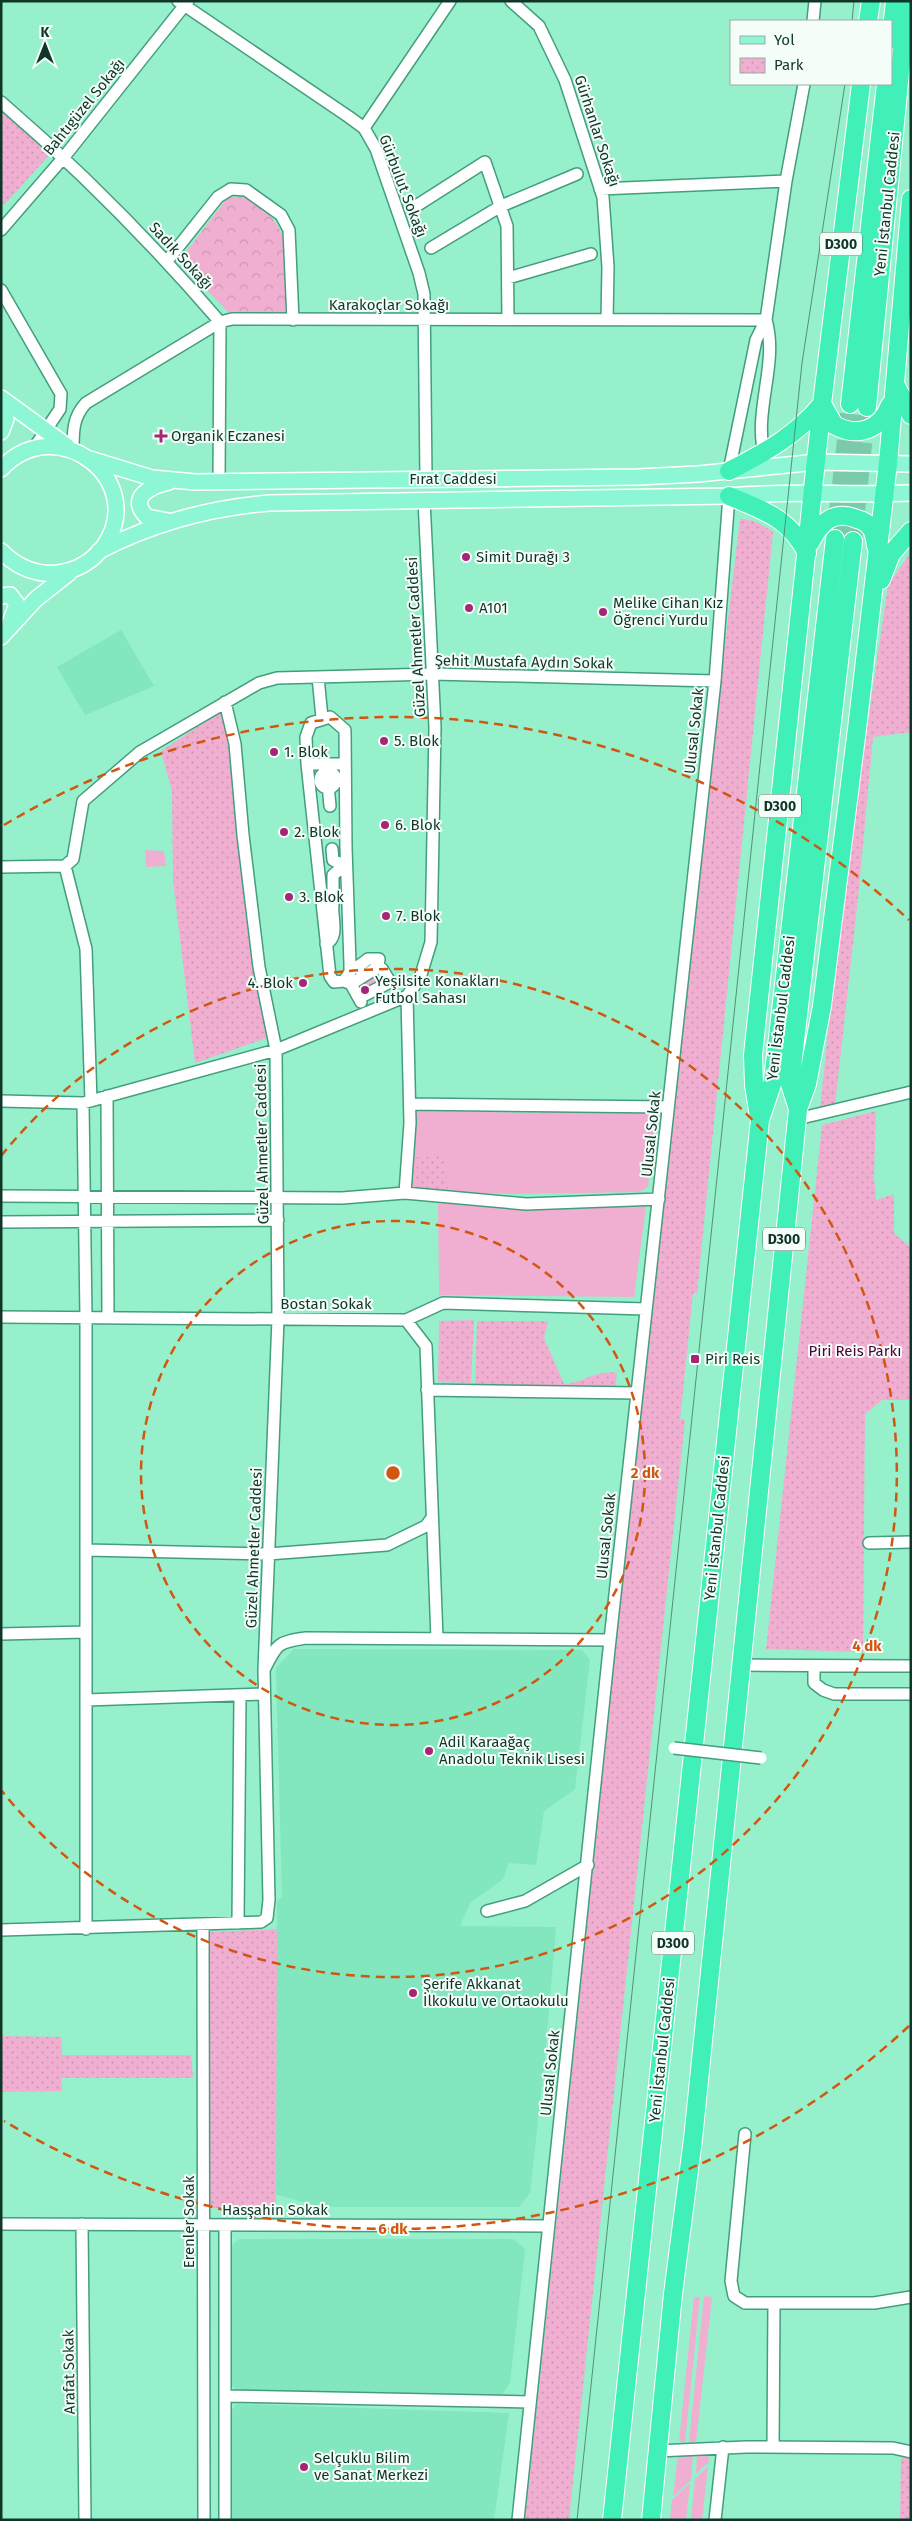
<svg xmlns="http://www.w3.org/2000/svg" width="912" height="2521" font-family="'Fira Sans',sans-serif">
  <defs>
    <pattern id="forest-crowns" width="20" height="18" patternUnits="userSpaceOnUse" patternTransform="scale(1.25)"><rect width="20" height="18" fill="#f0afd1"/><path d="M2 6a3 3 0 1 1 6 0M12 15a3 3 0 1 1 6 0" fill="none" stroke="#cd97b3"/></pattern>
    <pattern id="park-dots" width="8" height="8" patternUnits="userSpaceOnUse" patternTransform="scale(1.25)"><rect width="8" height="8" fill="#f0afd1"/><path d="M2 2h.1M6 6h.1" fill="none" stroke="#cd97b3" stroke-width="1.8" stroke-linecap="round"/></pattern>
  </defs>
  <rect width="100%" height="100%" fill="#96f0cb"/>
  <path fill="#82e6bf" d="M121,630L154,686L85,715L57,667Z
    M294,1649L582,1650L590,1660L575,1789L544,1811L536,1865L509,1863L503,1879L470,1903L460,1926L556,1927L545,2058L530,2193L519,2207H319L275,2194L277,1901L282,1897L276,1668Z
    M239,2239H513L525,2249L510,2383L502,2395L237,2390L229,2384L228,2249Z
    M237,2404L509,2413L494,2520H228L229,2413Z"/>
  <path fill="#f0afd1" d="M145,850L164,851L166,866L146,867Z
    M380,970L388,983L360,997L353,983Z
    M555,1109L648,1112L653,1116L654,1126L648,1187L639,1192L517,1194L448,1192L409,1158L413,1114L416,1111L538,1113Z
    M438,1201H638L646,1207L634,1297L439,1295Z
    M704,2296L712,2297L696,2442H689Z
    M694,2297H700L685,2442H679Z
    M697,2453L708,2455L709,2462L696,2474Z
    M678,2454H693L691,2480L673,2497Z
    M708,2466L702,2520H691L695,2479Z
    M690,2483L686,2520H670L672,2500Z"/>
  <path fill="url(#forest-crowns)" d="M228,197C234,197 242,196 247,198C263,205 283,227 285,245C288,268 285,292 285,315L230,314L179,261Z"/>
  <path fill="url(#park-dots)" d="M1,110L51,153L4,205L1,203Z
    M740,519C753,519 763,525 773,532L697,1293H693L681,1411L680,1419L685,1420L569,2520H525C596,1853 659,1185 740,519Z
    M911,552V732L873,737L858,898L835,1105L820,1109L842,900L888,585Z
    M222,711L230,746L267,1038L195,1063L173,881L172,791L161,751Z
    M876,1111L874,1177L876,1200L894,1194V1233L911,1248V1400H882L865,1414L863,1652L766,1649L822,1125Z
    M445,1155L448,1192L411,1187L409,1158Z
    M474,1320L471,1383L438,1382L439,1321Z
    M477,1321H548L544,1338L564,1384C584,1383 597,1369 617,1373L615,1390L475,1387Z
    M277,1929L276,2209L209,2208L208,1932Z
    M1,2036L61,2037L62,2055H191L193,2078H61L62,2091L1,2092Z
    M901,2457L911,2459V2520H900Z"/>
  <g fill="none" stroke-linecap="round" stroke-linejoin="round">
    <path stroke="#7bcbaa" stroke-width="18" stroke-dasharray="18 9" stroke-linecap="butt" d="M835,539L850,404
      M853,541L867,407"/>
    <defs>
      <path id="minor" d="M178,1L349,117L364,128L376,149L419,273L424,294L426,479
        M511,1L539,26L565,80L603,197L608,267L607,319
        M813,21L815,1
        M1,102C80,170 152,243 220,322L219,481
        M364,128L450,1
        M600,189L786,181
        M416,206L485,162L507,226L508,319
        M1,230L64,157L188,1
        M431,248L501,206L577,174
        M167,261L218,197L231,189L246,190L281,215L289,230L293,320
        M508,278L591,254
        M1,290L61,394L60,409L34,448
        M73,450C73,431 73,417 86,403L220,322L232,319L766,320
        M765,457C752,412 779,365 766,320L786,181L804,84
        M729,471L756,340L766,320
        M318,677L322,718
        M307,764H345
        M326,764L330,806
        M320 780a8 8 0 1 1 16 0a8 8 0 1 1-16 0Z
        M332,849L333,860L339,863L340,869L333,875V892
        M65,866L86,949L91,1101
        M1,867L65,866L73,859L83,801L140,752L259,683L277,678L434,674L715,681
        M326,944C340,937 331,917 333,904
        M350,964L356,968L368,959H379L378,967L351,984
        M344,981L350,972V964L346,848L345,730L330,717L311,723L306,737L307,764L330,976L334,982L344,981L351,984L361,1002
        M359,998L390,982L382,969L378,967
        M107,1096L108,1318
        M1,1101L83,1103L276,1050L259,967L243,835L235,744L225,702
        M83,1103L86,1318V1929
        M410,1104L668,1107
        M797,1119L911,1092
        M405,1193L410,1123L407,996
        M1,1196L342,1198L405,1193L526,1204L659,1199
        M1,1222L278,1220
        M1,1317L406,1320L443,1303L646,1309
        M406,1320L426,1346L437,1639
        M427,1390L637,1393
        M869,1543L911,1542
        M86,1550L268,1554L387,1545L426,1526L431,1519
        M1,1634L86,1632
        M740,1665L911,1666
        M814,1666V1683L823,1690L834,1694H911
        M264,1670L278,1319L276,1050L407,996L420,978L431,942L435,727L424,500
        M86,1700L264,1694
        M487,1911L525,1901L588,1865
        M238,1923L240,1695
        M203,1925L204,2520
        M1,1930L261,1922L267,1918L269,1900L264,1670C277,1644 277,1642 306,1638L610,1640
        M745,2134L731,2281L734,2296L745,2303H874L911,2297
        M1,2224L548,2226
        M82,2224L85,2520
        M225,2396L530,2402
        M773,2447L774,2303
        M657,2451L746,2447L893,2448L911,2452
        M225,2520V2225
        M518,2520L610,1640L715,681L729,496
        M715,2520L723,2447"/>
      <path id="major" d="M1,398L67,446
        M1,403L6,419L1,432
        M90,459L152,478L195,482L638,477L698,474L817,462L911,464
        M1,469C57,409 149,481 104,546C94,559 80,569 63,572C40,577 17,568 1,551
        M168,521L147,517C127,497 151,486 169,482
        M99,551C153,523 209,508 269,503L729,496C790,490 850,496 911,493
        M1,596L10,595L17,604L10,623
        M1,637L36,599L69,573"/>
      <path id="highway" d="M868,21L871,1
        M891,39L895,1
        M895,384L911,415
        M822,404L834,425C858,438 880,430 890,405
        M850,404L886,84
        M867,407L907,1
        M729,471C764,453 797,435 822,404
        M729,496C764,511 788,517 807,553
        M810,543C820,523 833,509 857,519C861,520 867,523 870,527C874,531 875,540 876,546
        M881,580L891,554L911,531
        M798,1109L807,1084L822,1006L857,729L888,463L911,199
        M759,1117L754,1085L753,1055L822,404L861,84
        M612,2520L760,1120L773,1081L835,539
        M651,2520L673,2294L693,2139L798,1109L790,1084L853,541"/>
    </defs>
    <use href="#minor" stroke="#439e7d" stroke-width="14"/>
    <use href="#major" stroke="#fff" stroke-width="18"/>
    <use href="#highway" stroke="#fff" stroke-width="20"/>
    <use href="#minor" stroke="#fff" stroke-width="11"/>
    <use href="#major" stroke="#8df6d4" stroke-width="15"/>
    <use href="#highway" stroke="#41f0b8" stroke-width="18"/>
    <path stroke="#519178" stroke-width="1" d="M852,21L854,1
      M577,2520L802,363L845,84"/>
    <defs>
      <path id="minor-bridge" d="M674,1748L761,1758"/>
    </defs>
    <use href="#minor-bridge" stroke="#439e7d" stroke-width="14" stroke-linecap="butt"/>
    <use href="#minor-bridge" stroke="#fff" stroke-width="11"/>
  </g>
  <g fill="none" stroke="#d2560f" stroke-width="2.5" stroke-dasharray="9 6">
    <circle cx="393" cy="1473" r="252"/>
    <path d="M1 1156A504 504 0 1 1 1 1790"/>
    <path d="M909 2026A756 756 0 0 1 4 2121M4 825A756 756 0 0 1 909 920"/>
  </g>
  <g fill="#a52677" stroke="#f5fdf9" stroke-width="2">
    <path d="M158.5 428.5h5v5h5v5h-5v5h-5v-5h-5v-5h5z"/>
    <circle cx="466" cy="557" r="5"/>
    <circle cx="469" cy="608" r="5"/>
    <circle cx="603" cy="612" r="5"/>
    <circle cx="384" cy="741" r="5"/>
    <circle cx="274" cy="752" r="5"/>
    <circle cx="385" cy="825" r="5"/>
    <circle cx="284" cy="832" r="5"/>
    <circle cx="289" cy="897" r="5"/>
    <circle cx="386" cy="916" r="5"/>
    <circle cx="303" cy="983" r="5"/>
    <circle cx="365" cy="990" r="5"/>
    <rect x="690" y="1354" width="10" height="10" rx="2.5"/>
    <circle cx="429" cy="1751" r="5"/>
    <circle cx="413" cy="1993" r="5"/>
    <circle cx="304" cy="2467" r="5"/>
  </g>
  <g text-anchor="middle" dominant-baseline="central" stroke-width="4" stroke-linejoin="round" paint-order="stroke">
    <g fill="#f5fdf9" stroke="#547267" stroke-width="1">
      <rect x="820" y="232.5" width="42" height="23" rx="4"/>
      <rect x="759" y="794.5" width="42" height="23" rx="4"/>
      <rect x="763" y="1227.5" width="42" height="23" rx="4"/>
      <rect x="652" y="1931.5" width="42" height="23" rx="4"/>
    </g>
    <g font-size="14" font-weight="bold" fill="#0f3628">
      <text x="841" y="244">D300</text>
      <text x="780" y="806">D300</text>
      <text x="784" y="1239">D300</text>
      <text x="673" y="1943">D300</text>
    </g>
    <g font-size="15" fill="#0f3628" stroke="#f5fdf9">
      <text transform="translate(84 107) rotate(-51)">Bahtıgüzel Sokağı</text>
      <text transform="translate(597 131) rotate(72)">Gürhanlar Sokağı</text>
      <text transform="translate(403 186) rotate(69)">Gürbulut Sokağı</text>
      <text transform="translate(887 204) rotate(-84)">Yeni İstanbul Caddesi</text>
      <text transform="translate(181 256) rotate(47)">Sadık Sokağı</text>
      <text x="389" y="305">Karakoçlar Sokağı</text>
      <text x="453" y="479">Fırat Caddesi</text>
      <text transform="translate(416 637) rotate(-93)">Güzel Ahmetler Caddesi</text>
      <text transform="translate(524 662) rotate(1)">Şehit Mustafa Aydın Sokak</text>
      <text transform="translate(694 731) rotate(-84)">Ulusal Sokak</text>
      <text transform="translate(781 1008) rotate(-83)">Yeni İstanbul Caddesi</text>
      <text transform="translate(651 1134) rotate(-84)">Ulusal Sokak</text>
      <text transform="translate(262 1144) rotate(-91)">Güzel Ahmetler Caddesi</text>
      <text x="326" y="1304">Bostan Sokak</text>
      <text transform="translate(717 1528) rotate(-84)">Yeni İstanbul Caddesi</text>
      <text transform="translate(606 1536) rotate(-84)">Ulusal Sokak</text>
      <text transform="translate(254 1548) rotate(-88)">Güzel Ahmetler Caddesi</text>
      <text transform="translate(662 2050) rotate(-84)">Yeni İstanbul Caddesi</text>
      <text transform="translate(550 2073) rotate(-84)">Ulusal Sokak</text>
      <text x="275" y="2210">Hasşahin Sokak</text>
      <text transform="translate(189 2222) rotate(-90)">Erenler Sokak</text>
      <text transform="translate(69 2372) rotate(-91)">Arafat Sokak</text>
    </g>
    <g font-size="15" fill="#0f3628" stroke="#f5fdf9" text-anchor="start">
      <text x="171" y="436">Organik Eczanesi</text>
      <text x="476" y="557">Simit Durağı 3</text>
      <text x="613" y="603">Melike Cihan Kız<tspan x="613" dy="17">Öğrenci Yurdu</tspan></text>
      <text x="479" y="608">A101</text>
      <text x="394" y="741">5. Blok</text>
      <text x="284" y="752">1. Blok</text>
      <text x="395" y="825">6. Blok</text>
      <text x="294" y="832">2. Blok</text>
      <text x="299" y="897">3. Blok</text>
      <text x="396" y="916">7. Blok</text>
      <text x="375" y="981">Yeşilsite Konakları<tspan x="375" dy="17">Futbol Sahası</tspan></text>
      <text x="293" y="983" text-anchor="end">4. Blok</text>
      <text x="705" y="1359">Piri Reis</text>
      <text x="439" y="1742">Adil Karaağaç<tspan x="439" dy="17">Anadolu Teknik Lisesi</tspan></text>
      <text x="423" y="1984">Şerife Akkanat<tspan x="423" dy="17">İlkokulu ve Ortaokulu</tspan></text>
      <text x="314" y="2458">Selçuklu Bilim<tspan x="314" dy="17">ve Sanat Merkezi</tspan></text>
    </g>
    <g font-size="15" fill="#500137" stroke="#f5fdf9">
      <text x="855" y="1351">Piri Reis Parkı</text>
    </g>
  </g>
  <circle cx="393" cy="1473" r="8" fill="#d2560f" stroke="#f5fdf9" stroke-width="2.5"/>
  <g font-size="15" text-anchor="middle" font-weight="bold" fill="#d2560f" stroke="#f5fdf9" stroke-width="4" stroke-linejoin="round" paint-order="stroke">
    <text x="645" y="1478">2 dk</text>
    <text x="867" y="1651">4 dk</text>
    <text x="393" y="2234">6 dk</text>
  </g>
  <rect width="912" height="2521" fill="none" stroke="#0f3628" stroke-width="5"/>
  <rect x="730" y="20" width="162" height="65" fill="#f5fdf9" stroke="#99ada5"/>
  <rect x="740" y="36" width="25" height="8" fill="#8df6d4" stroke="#99ada5"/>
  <text x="774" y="45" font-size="15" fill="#0f3628">Yol</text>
  <rect x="740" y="58" width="25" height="15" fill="url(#park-dots)" stroke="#99ada5"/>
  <text x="774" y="70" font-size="15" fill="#0f3628">Park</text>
  <g transform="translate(45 45)" stroke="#f5fdf9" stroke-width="4" paint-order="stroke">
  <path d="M0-4L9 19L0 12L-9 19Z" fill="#0f3628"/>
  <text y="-8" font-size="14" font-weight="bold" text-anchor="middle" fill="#0f3628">K</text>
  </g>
</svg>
